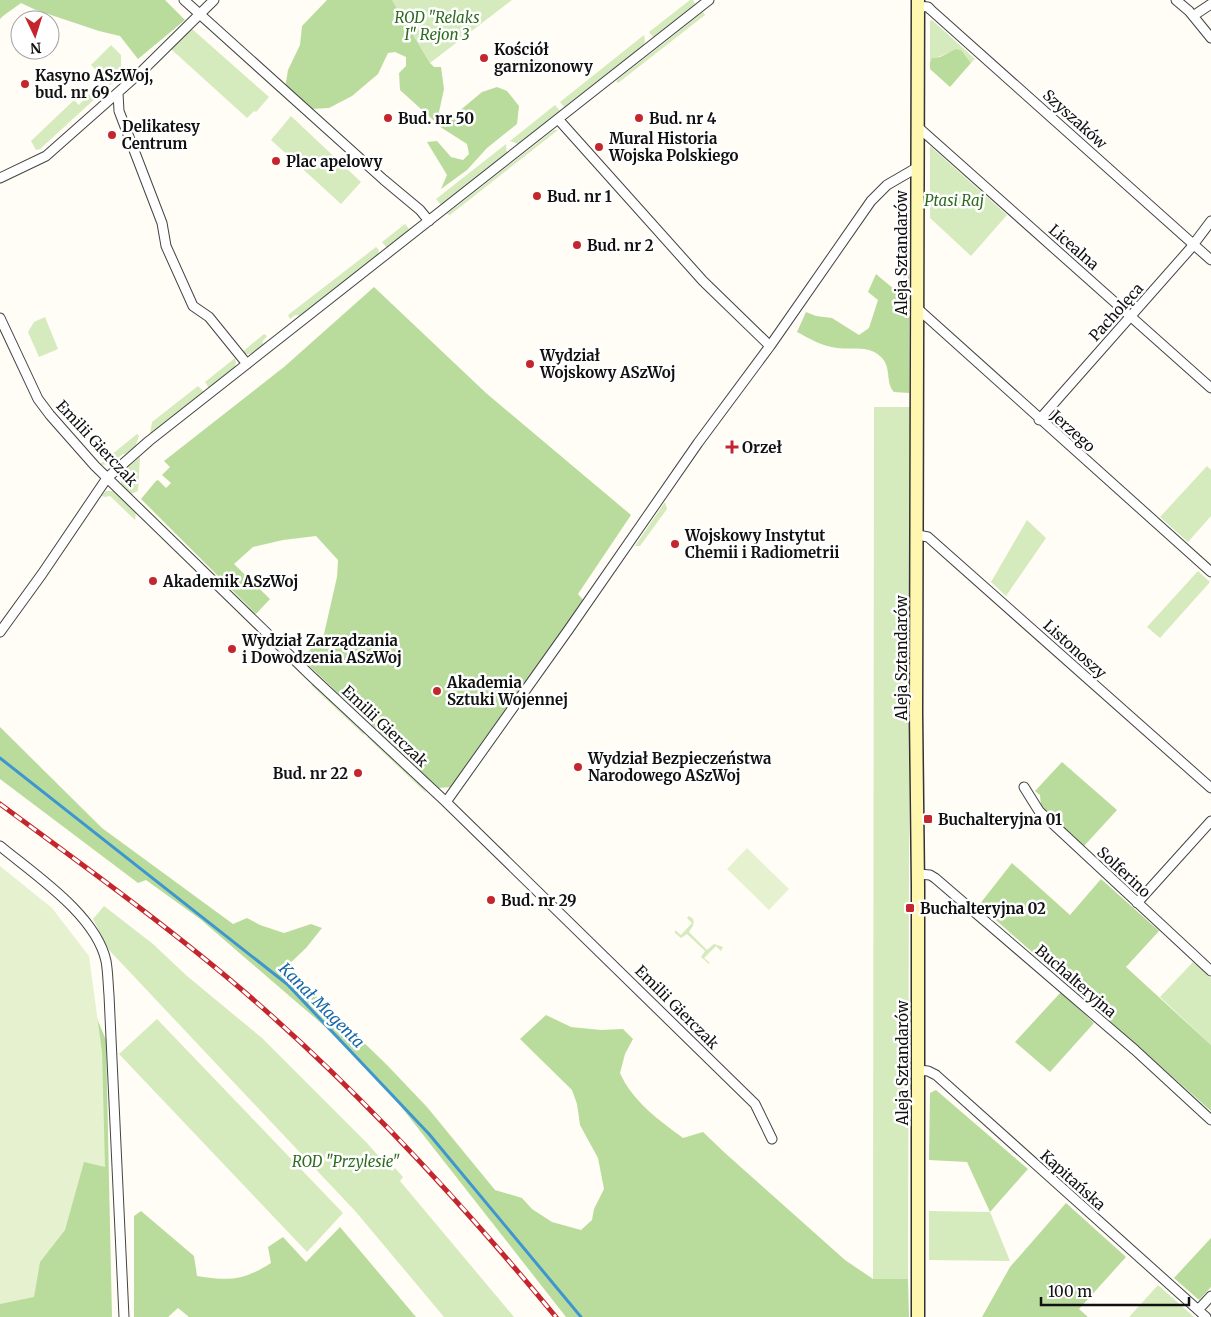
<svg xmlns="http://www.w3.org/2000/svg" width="1211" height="1317" font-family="Merriweather,serif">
  <rect width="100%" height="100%" fill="#fffdf5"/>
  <path fill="#d5ebbd" d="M392,0H512L430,63Z
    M690,0H693L695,4L653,37L649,32Z
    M703,12L705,15L618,83L616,81Z
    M932,20L975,59L971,63L962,51C947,50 946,56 932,58L930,62V21Z
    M191,28L269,97L256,112L254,111L247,118L171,49Z
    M644,35L645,41L643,46L564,107L560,102Z
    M111,45L121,55V75L110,85L91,65Z
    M93,90L98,96L40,149L36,150L31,141L74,100L79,105Z
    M555,105L560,111L518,144L510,141Z
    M291,116L361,182L341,204L271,140Z
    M554,130H558L450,215L447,214Z
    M506,144L507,154L441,205L436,199Z
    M930,146L1007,215L971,256L930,218Z
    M405,224L410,230L387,248L382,242Z
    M376,247L379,250L378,255L301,316L295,315L290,319L288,315Z
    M45,317L58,349L39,357L28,332L34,322Z
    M264,334L267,336L262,342L264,344C257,350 250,358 242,352Z
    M235,358L236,363L234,368L209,388L205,382Z
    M198,386L204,392L150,434L152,422Z
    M874,407H910L908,1279H873Z
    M137,434L139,436L135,447L125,454H123L109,464L102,465L100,464Z
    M140,457L138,491L131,494L122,486L119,475Z
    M1207,466L1211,470V516L1188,542L1160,517Z
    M106,491H113L136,512L135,520L110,496L105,497L101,496Z
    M665,502L667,509L640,546H635Z
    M1027,520L1046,538L1006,596L991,582Z
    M1198,571L1210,582L1160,638L1147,627Z
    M314,684L365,732V733L364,735L311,685Z
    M370,736L425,790L426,793L367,737Z
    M104,906L153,944L187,976L262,1038L366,1142L392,1171L395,1168L403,1177L400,1181L514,1317H444L356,1212L109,950L93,919Z
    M689,916L693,919C695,925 692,927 689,932L707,950L714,944L723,947L721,951L716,946L704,958L710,963L709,964L701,957L705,951L687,934L681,938L675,933V930L681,935L692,923L687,918Z
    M1193,962L1211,978V1045L1160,997Z
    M157,1019L343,1213L307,1252L119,1054Z
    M929,1211L990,1212L1010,1261L929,1260Z
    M1158,1285L1194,1317H1129Z"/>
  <path fill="#b9dc9c" d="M0,0H165L185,20L138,59L120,36L99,31L36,10L21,3L3,16L0,19Z
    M327,0H392L430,63L434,67H441L444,89L439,112L442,116L451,118L482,92L497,87L507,91L519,106L517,124L487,148L467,170L441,189L447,175L427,142L437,141L451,157L463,160L469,154L467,144L442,128L400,90L399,73L406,66V57L395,52L388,53L378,74L352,96L329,108L311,109L285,88L288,70L300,45L302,26Z
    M956,49L962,51L971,63L950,87L930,69V62L932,58L940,57Z
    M909,271V393L894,392C885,383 892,367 881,357C869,345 853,350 837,348C822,346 810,339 797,332L806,312L816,316L832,318L859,335L869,328L878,300L868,292L876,274L895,290H903V272Z
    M374,287L486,393L631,515L578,594L584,601L502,715L452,787L438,788L302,659L324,634L337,577L338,560L316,536L283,540L253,547L234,564L270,599L256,614L141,499L156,481L158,480L166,488L171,483L162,475L170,467L164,461L284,367Z
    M0,727L102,828L233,924L247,918L260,925L284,933L311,924L322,928L306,948L286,967L387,1065L427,1107L495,1190L522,1198L532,1209L552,1222L581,1230L592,1220L594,1209L604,1189L598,1158L580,1125L577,1104L572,1090L520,1039L546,1015L571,1027L601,1030L623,1029L633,1039L625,1054L620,1073C633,1102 659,1120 683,1138L703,1132L725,1153L845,1260L873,1279H908L909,1317H566L384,1085L322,1024L200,919L146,880L138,883L0,779Z
    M1062,762L1117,810L1084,846L1041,806L1040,795L1035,791Z
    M1012,863L1070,915L1101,879L1159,931L1126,967L1211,1045V1111L979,905Z
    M86,992L106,1040L112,1317H0V1024Z
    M1061,992L1094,1023L1050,1072L1015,1042Z
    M936,1090L1028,1169L990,1212L967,1162L929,1160L930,1093Z
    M1066,1203L1126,1257L1079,1309L1088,1317H982L1010,1267Z
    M141,1211L194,1256L197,1276C228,1281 243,1281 271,1263L268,1247L283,1237L306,1262L340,1227L416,1317H189L178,1308L168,1317H134V1216Z
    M1211,1238V1287L1199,1300L1174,1278Z"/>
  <path fill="#e6f2cf" d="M747,848L789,889L769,910L727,869Z
    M0,866L52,908L89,956L102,1052L105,1167L84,1162L65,1230L40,1262L34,1297L0,1304Z"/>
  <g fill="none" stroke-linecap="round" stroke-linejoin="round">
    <path stroke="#3f96cf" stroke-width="3" d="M0,758L287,984L429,1134L581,1317"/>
    <defs>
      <path id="street" d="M184,0L384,180L420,210L429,221
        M1176,0L1189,11L1211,38
        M918,6L928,7L931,10L1211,260
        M1193,16L1211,4
        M118,93L119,111L162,223L166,246L193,306L209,317L247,364
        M558,119L703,281L770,346
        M918,127L1211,388
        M0,178L46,156L141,72L214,0
        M917,308L1211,572
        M0,318L38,399L50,415L95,466L310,675L446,802L755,1104L772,1139
        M1039,420L1190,249L1211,221
        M918,535L928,537L1211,788
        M0,632L42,574L107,478L149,441L709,0
        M1024,787L1039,811L1211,971
        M446,802L569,629L698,443L770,346L871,201L887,185L918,167
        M0,846C35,875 96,915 106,961C108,972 108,984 109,995L124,1317
        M918,874L930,875L935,878L1135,1050L1211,1120
        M1137,903L1211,821
        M918,1070L928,1071L936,1075L1206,1317
        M1198,1310L1211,1296"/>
      <path id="secondary" d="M918,1317V887L916,713L918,0"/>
    </defs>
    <use href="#street" stroke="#444" stroke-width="11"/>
    <use href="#secondary" stroke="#333" stroke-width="15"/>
    <use href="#street" stroke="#fff" stroke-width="9"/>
    <use href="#secondary" stroke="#fff6b0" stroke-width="12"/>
    <defs>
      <path id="rail" d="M0,804C84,866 169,927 248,995C361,1093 461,1202 556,1317"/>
    </defs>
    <use href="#rail" stroke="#c4262e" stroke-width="5"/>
    <use href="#rail" stroke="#fff" stroke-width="3" stroke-dasharray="9" stroke-linecap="butt"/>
  </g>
  <g fill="#c4262e" stroke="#fff" stroke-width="2">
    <circle cx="484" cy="58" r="5"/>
    <circle cx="25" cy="84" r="5"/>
    <circle cx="388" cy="118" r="5"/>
    <circle cx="639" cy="118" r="5"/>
    <circle cx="112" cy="135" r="5"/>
    <circle cx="599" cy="147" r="5"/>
    <circle cx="276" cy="161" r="5"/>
    <circle cx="537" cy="196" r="5"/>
    <circle cx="577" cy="245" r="5"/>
    <circle cx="530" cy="364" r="5"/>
    <path d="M729.5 439.5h5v5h5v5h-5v5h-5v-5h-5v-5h5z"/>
    <circle cx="675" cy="544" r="5"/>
    <circle cx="153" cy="581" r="5"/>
    <circle cx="232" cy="649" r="5"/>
    <circle cx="437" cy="691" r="5"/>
    <circle cx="578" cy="767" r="5"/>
    <circle cx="358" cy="773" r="5"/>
    <rect x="923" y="814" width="10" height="10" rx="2.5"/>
    <circle cx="491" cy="900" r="5"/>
    <rect x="905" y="903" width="10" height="10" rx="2.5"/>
  </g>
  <g text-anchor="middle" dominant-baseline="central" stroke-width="5" stroke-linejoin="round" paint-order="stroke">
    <g font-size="15" font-style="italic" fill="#2f6b1f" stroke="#fff">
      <text x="437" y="17">ROD "Relaks<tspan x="437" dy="17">I" Rejon 3</tspan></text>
      <text x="954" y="200">Ptasi Raj</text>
      <text x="346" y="1161">ROD "Przylesie"</text>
    </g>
    <g font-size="15" font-weight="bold" fill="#111" stroke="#fff" text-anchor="start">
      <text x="494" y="49">Kościół<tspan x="494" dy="17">garnizonowy</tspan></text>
      <text x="35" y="75">Kasyno ASzWoj,<tspan x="35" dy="17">bud. nr 69</tspan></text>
      <text x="398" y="118">Bud. nr 50</text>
      <text x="649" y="118">Bud. nr 4</text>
      <text x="122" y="126">Delikatesy<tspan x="122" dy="17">Centrum</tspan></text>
      <text x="609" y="138">Mural Historia<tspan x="609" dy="17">Wojska Polskiego</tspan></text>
      <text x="286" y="161">Plac apelowy</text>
      <text x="547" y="196">Bud. nr 1</text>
      <text x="587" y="245">Bud. nr 2</text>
      <text x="540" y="355">Wydział<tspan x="540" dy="17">Wojskowy ASzWoj</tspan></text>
      <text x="742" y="447">Orzeł</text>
      <text x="685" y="535">Wojskowy Instytut<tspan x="685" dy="17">Chemii i Radiometrii</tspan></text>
      <text x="163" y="581">Akademik ASzWoj</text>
      <text x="242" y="640">Wydział Zarządzania<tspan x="242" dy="17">i Dowodzenia ASzWoj</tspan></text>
      <text x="447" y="682">Akademia<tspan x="447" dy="17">Sztuki Wojennej</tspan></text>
      <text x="588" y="758">Wydział Bezpieczeństwa<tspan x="588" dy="17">Narodowego ASzWoj</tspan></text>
      <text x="348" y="773" text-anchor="end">Bud. nr 22</text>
      <text x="938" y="819">Buchalteryjna 01</text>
      <text x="501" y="900">Bud. nr 29</text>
      <text x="920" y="908">Buchalteryjna 02</text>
    </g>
    <g font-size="15" fill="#111" stroke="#fff">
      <text transform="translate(1075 119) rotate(42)">Szyszaków</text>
      <text transform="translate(1074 247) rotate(41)">Licealna</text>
      <text transform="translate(901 253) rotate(-90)">Aleja Sztandarów</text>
      <text transform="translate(1116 312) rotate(-48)">Pacholęca</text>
      <text transform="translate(1073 431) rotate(42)">Jerzego</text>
      <text transform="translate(97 443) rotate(47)">Emilii Gierczak</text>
      <text transform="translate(1075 649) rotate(42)">Listonoszy</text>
      <text transform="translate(901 658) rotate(-90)">Aleja Sztandarów</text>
      <text transform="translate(385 726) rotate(43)">Emilii Gierczak</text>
      <text transform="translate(1124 872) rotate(43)">Solferino</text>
      <text transform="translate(1076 981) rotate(41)">Buchalteryjna</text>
      <text transform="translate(677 1007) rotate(45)">Emilii Gierczak</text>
      <text transform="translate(902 1063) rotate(-90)">Aleja Sztandarów</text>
      <text transform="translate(1073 1180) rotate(42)">Kapitańska</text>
    </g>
    <g font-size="16" font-style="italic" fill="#1768a6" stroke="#fff">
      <text transform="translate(322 1005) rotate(45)">Kanał Magenta</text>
    </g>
  </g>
  <g transform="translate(35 35) rotate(176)"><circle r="24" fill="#ffffff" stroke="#a0a0a0"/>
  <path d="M0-4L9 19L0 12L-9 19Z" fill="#c4262e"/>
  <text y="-8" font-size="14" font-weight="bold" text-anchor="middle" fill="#111111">N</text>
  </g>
  <path d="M1041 1297v8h148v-8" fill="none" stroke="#111111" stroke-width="2.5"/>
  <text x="1048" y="1297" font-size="15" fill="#111111" stroke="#ffffff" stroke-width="4" paint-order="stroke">100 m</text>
</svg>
